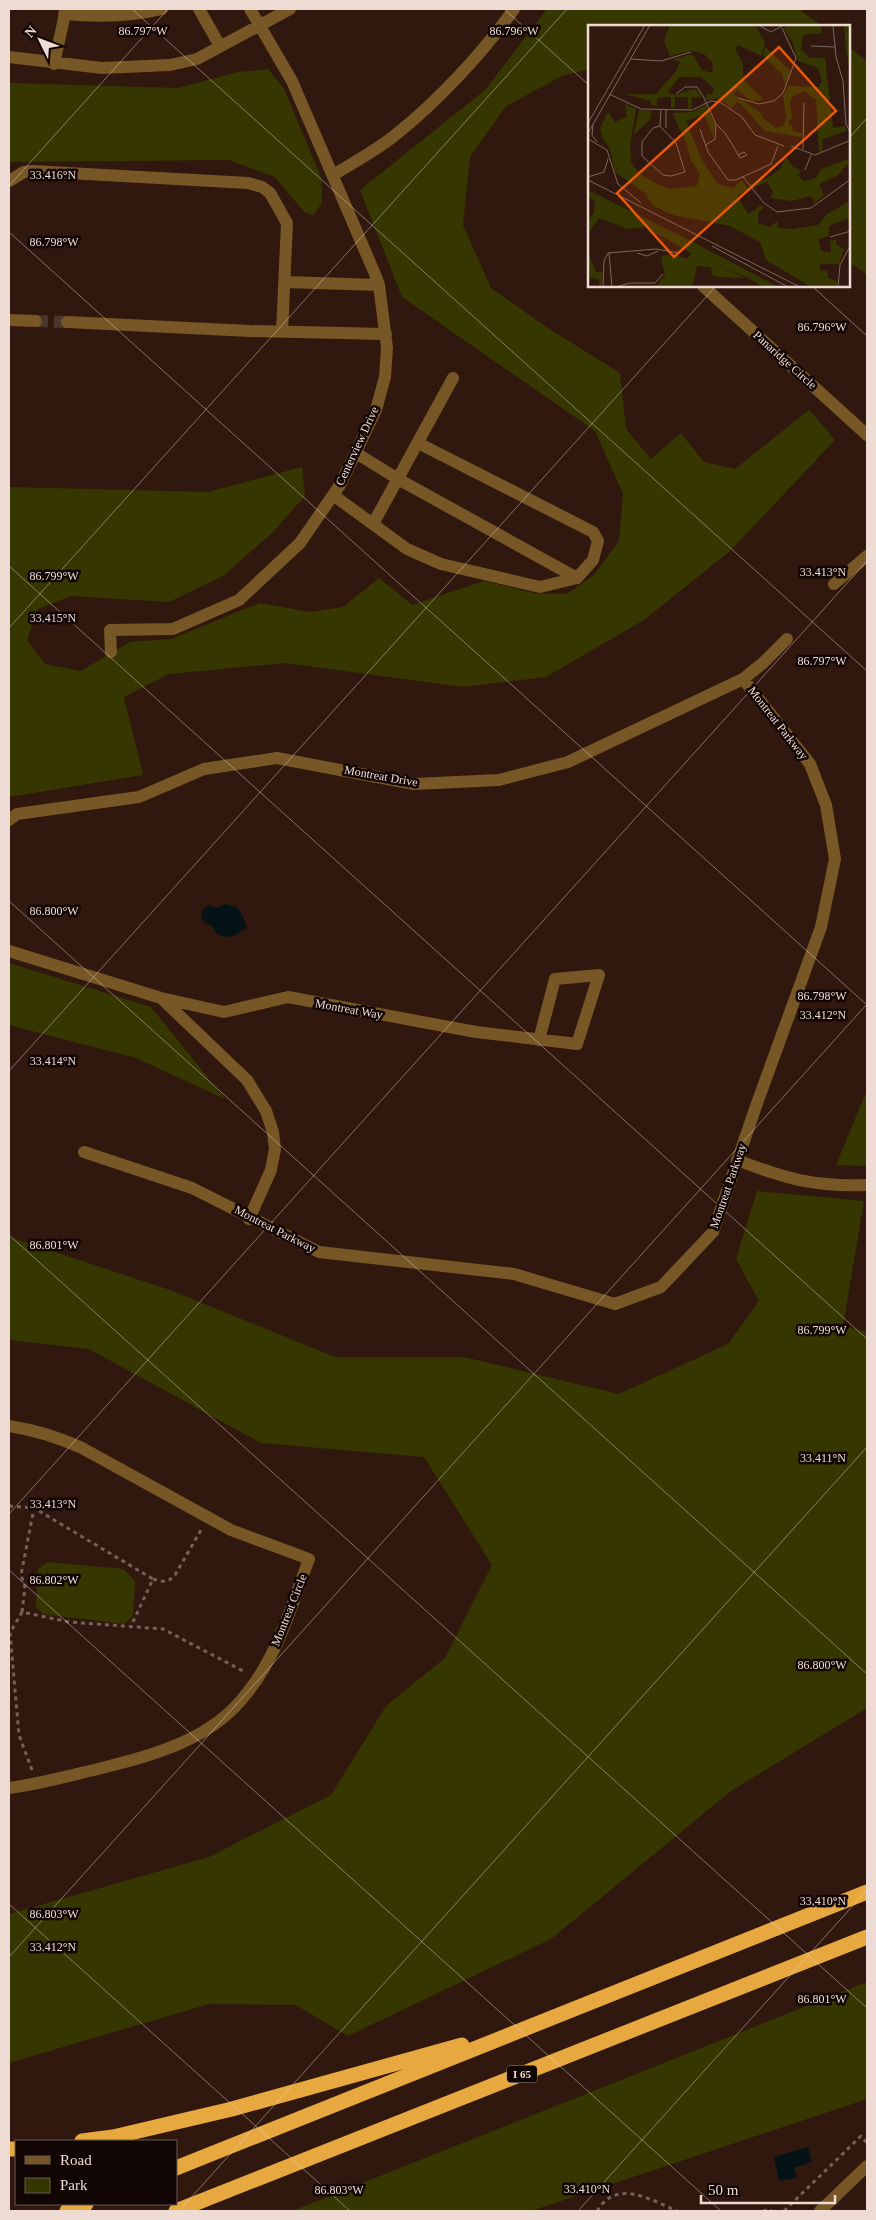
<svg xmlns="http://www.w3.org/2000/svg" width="876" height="2220" font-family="Georgia,serif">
  <rect width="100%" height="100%" fill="#30180e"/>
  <path fill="#363700" d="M547,9H799L822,26H590V69L562,76L506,106L470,157L463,225L491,288L548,328L620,373L626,429L651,459L681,433L704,462L735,469L809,410L835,440L730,551L644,620L546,677L463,687L285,663L169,674L124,697L143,775L9,797V487L208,492L302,467L305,496L272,533L223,576L169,602L71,596L38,609L27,640L45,664L81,671L130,642L171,639L260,603L310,612L343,607L379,578L412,605L484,581L534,593L567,594L594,575L619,541L623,494L595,431L402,297L360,190L485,90Z
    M850,48L867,61V275L850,262Z
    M268,69L284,89L321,177L322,202L314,215L305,213L275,177L229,160L9,162V83L178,88L238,72Z
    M9,963L151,1007L225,1099L136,1058L9,1025Z
    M867,1090V1166L836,1165Z
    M757,1191L864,1201L843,1326L867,1332V1708L731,1791L551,1939L348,2036L296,2005L209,2004L9,2063V1914L209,1857L331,1795L386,1706L445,1658L492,1565L424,1457L261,1443L89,1349L9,1340V1237L170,1290L335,1357H464L619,1394L728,1344L759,1301L736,1259Z
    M48,1562L124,1569L135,1581L133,1616L124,1624L43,1614L36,1607L38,1569Z
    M867,1982V2099L531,2211H292Z"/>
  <path fill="#051317" d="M210,905L217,908L226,904L236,907L242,914L247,928L233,936L224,937L217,934L211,925L207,924L201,918L203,909Z
    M808,2147L812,2162L794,2168L797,2178L779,2181L774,2157Z"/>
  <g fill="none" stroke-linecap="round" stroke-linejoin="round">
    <path stroke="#4c352c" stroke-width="12" stroke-dasharray="12 6" stroke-linecap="butt" d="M36,321L67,322"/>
    <path stroke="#766158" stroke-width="3" stroke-dasharray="4 4" stroke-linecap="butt" d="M9,1506L34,1508
      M153,1579C163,1582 168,1583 175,1575L201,1530
      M22,1612L25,1587L21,1575L34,1508L153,1579L131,1626
      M32,1770L19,1735L10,1633L22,1612L69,1622L163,1629L245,1672
      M597,2211C617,2178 651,2200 677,2211
      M763,2211L770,2209L771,2211
      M784,2211L861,2136L867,2143"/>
    <path stroke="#765725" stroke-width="12" d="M199,9L220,46
      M64,14C98,17 129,17 162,9
      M9,57L102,68L170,65L197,59L290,9
      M54,64L66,9
      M333,175C353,163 375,151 394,136C436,103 483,53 514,9
      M9,181L24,172L32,171L248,183L262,187L270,193L287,223L282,332
      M285,282L379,285
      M703,286L867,435
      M9,320L36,321
      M67,322L250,331L386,334
      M356,453L398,479L577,578L593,560L598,541L593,532L418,443
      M333,495L407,549L441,564L540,587L577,578
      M373,524L453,378
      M834,584L867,556
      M111,652L110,630L173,629L239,600L300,543L340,485L376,410L385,377L387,348L379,285L375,274L292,81L250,9
      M9,820L17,814L139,797L204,769L277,758L414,784L499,780L568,762L743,679L763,663L787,639
      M9,951L161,998L247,1080L266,1111L273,1132L275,1149L271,1170L249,1219
      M161,998L224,1012L288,997L476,1032L577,1044L599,975L555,979L539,1040
      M84,1152L192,1188L319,1252L514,1274L615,1304L661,1287L713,1232L755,1109L821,927L835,859L826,805L810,764L743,679
      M737,1160C786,1179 815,1187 867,1185
      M9,1426C35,1430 58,1437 82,1448L231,1530L309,1559C292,1604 278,1655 247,1693C211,1741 153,1755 98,1769C68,1776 39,1784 9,1788
      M820,2211L867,2166"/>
    <path stroke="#e6a83f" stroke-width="15" d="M82,2141L113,2137L232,2109L462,2045
      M9,2149H16
      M176,2168L867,1892
      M67,2211L86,2204
      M176,2211L867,1937"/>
  </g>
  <path fill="none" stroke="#eddbd4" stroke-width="1" stroke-opacity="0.45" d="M132,9L867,671M504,9L590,86M850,137L867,118M9,186L168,9M9,232L867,1005M812,286L867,336M9,566L867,1339M9,628L567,9M9,901L867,1674M9,1071L716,286M9,1235L867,2008M9,1514L867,561M9,1570L721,2211M9,1904L350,2211M9,1957L867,1004M179,2211L867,1447M578,2211L867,1890"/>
  <g text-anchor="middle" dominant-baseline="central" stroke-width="5" stroke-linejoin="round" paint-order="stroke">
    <rect fill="#110604" stroke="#ab9b96" stroke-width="1" x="507" y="2065.5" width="30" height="17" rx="4"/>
    <g font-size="11" font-weight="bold" fill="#eddbd4">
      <text x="522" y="2074">I 65</text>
    </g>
    <g font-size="12" fill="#eddbd4" stroke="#110604">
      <text transform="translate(785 360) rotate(42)">Panaridge Circle</text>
      <text transform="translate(357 446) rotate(-65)">Centerview Drive</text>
      <text transform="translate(778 723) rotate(52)">Montreat Parkway</text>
      <text transform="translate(381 776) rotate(10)">Montreat Drive</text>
      <text transform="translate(349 1009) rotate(10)">Montreat Way</text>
      <text transform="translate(728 1186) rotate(-71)">Montreat Parkway</text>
      <text transform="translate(275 1229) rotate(27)">Montreat Parkway</text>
      <text transform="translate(289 1610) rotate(-68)">Montreat Circle</text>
    </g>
  </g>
  <g transform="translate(588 25)">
    <rect width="262" height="262" fill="#30180e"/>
    <path d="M82,0H167L177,17L174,31L150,20L147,24L155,39V54L176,75L163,76L149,65L145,69L173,88L174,92L188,103L196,100L198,94L195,71L200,61L231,62L234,56L230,43L209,35L205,18L196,4L199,0H233L234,8L215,10L213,25L222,33H237L245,103L257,101L258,106L233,115L235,126L231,127L228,75L216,66L205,71L202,77L204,92L200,99L204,100L205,106L214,108L213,112L177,106L153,79L148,77L144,83L132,74L119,75L118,69H124L126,64L113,52H92L79,67L87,70L106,64L112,68L114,72L103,73L104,83L100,84V72H87V83H83V72L69,73V81L63,80V76L37,69H68L88,46L92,37L85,34L104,29L114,45L124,48L125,38L116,29L103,26L82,31L76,16ZM256,0H262V42L258,27ZM177,22L203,46L197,59L194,49L175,31ZM37,79L48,84L42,120L43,137L51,148L69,159L81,164L109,161L112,149L103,136L98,117L84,88L104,87L118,80L127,99L125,111L116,89L98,96L114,135L130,159L145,163L154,155L160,164L149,171L158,186L161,189L173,180L176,183L170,188V198L181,202L190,196V203L204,204L230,200L239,189L260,177L262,200L260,193L241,201V211L230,214L233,226L243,227L242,216L248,214V219L256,224L251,239H232V245L239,246L240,253L249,256V262H223L178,235L172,217L142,201L85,190L65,181L58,169L27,147L22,124L14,112L12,103L20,87L27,97L39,92ZM51,85L64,86L62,95L46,109ZM262,130V136L250,150L231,159L236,170L227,178L223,171L204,176L182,173L185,167L179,157L163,163L161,160L183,151L193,143L198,132L205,142L213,145L210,151L216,156L228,153L233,144L260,134ZM0,165L95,212L191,262H174L162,254L127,239L157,253L130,252L124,250L123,242L109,241L104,262H34L69,260L77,250L73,232L76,230H85V235L87,230L99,234L103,228L57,202L40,204L11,193L0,209V195L6,188L7,176L0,170ZM0,228L8,247H14V262H11V254L2,253Z" fill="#363700"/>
    <path fill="none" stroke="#7c665d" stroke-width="1" d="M170,0L183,7L196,0M245,0L248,32L255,56L258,99L263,109M223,21L247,22M43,34L73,36L103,27M21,69L53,84L104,85L123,76L132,77L154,92L167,110L196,121M88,69L97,62H109L115,71L128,99L127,114L118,120M150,73L171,79L186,76L195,68L208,33L194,3M0,98L57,0M5,99L4,110L9,117M129,100L137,108L147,124L150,130L152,133L159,130L156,127L150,130M72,101L88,118L97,147L83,151L75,150L54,131V117L65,103ZM72,101L73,84M78,103V85M112,104L120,127L140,155H148L183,139L190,121M0,108L62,0M0,114L19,125L30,159L53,178M203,121L227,130L263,115M215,124L216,78M217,145L223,130M0,152L16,147L20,134M155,152L176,178L189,187L223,183L263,154M0,155L212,262M242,212L263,206M124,221L200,262M21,228L24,262M49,228L59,231L70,226M15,262L16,236L20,228L68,224L91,228M27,262L42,258H67L75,249M250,262L252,240L263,219"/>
    <path fill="#e8590c" fill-opacity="0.15" stroke="#e8590c" stroke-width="2.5" d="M191,22L248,86L86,232L29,168Z"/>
    <rect width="262" height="262" fill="none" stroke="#eddbd4" stroke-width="2.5"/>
  </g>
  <g font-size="12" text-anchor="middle" fill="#eddbd4" stroke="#110604" stroke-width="5" stroke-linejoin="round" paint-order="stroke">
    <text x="143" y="35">86.797°W</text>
    <text x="514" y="35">86.796°W</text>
    <text x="53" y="179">33.416°N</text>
    <text x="54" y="246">86.798°W</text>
    <text x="822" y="331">86.796°W</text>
    <text x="823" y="576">33.413°N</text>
    <text x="54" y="580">86.799°W</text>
    <text x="53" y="622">33.415°N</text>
    <text x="822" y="665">86.797°W</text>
    <text x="54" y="915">86.800°W</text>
    <text x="822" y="1000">86.798°W</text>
    <text x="823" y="1019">33.412°N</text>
    <text x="53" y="1065">33.414°N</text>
    <text x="54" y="1249">86.801°W</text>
    <text x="822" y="1334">86.799°W</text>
    <text x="823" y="1462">33.411°N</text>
    <text x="53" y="1508">33.413°N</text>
    <text x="54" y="1584">86.802°W</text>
    <text x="822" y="1669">86.800°W</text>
    <text x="823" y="1905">33.410°N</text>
    <text x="54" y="1918">86.803°W</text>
    <text x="53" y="1951">33.412°N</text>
    <text x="822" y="2003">86.801°W</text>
    <text x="587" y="2193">33.410°N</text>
    <text x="339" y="2194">86.803°W</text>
  </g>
  <rect width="876" height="2220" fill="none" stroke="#eddbd4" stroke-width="20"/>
  <rect x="15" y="2140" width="162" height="65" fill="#110604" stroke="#695b57"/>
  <rect x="25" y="2156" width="25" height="8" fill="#765725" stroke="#695b57"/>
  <text x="60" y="2165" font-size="15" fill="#eddbd4">Road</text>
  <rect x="25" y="2178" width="25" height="15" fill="#363700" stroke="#695b57"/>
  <text x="60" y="2190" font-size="15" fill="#eddbd4">Park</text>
  <g transform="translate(40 40) rotate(312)" stroke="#110604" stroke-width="4" paint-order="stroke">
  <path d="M0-4L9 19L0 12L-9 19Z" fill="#eddbd4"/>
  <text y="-8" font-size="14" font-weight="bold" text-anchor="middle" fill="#eddbd4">N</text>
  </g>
  <path d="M701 2195v8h134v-8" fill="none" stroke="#eddbd4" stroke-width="2.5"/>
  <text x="708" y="2195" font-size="15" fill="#eddbd4" stroke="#110604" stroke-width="4" paint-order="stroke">50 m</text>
</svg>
